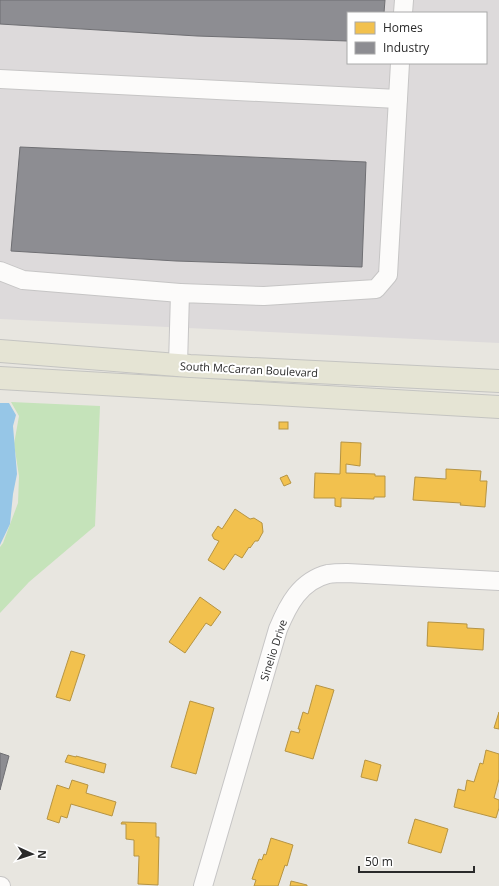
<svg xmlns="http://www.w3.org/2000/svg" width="499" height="886" font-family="'Open Sans',sans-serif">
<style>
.industrial{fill:#dddadb;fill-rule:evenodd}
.green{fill:#c5e3ba}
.water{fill:#96c6e7}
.homes{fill:#f2c14e;stroke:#b69443}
.industry{fill:#8d8d92;stroke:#6f6f73}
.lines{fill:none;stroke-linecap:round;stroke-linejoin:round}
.minor-casing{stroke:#c6c5c5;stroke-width:20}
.major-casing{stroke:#c4c4c1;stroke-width:24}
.minor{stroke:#fcfbfa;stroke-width:18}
.major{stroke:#e5e4d4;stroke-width:22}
.labels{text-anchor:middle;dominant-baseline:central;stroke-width:4;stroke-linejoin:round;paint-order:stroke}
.street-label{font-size:11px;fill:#2a2a2a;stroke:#fff}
</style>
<rect width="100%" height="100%" fill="#e8e6e0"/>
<path class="industrial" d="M 0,0 L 499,0 L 499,343 L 0,319 ZM 348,13 L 486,13 L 486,63 L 348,63 Z"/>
<polygon class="green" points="11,402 100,406 95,526 29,582 0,613 0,547 3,543 18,503 19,476 14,444 19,416"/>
<polygon class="water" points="0,403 9,403 16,415 13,426 17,474 13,494 10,524 0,545"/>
<g class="homes">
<rect x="279" y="422" width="9" height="7"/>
<polygon points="341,442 361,443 360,466 346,464 346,473 375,474 375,476 385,476 385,497 374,497 374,499 341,498 341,507 335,506 335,498 314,498 315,473 340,474"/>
<polygon points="446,469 481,471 480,481 487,481 485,507 460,505 461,503 413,500 415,477 446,479"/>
<polygon points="287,475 291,483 284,486 280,478"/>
<polygon points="235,509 250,519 254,518 262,523 263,532 258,541 255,541 250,548 249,547 242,558 235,554 224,570 208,560 219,541 214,539 212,535 218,526 222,529"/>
<polygon points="200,597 221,612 211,626 206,623 185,653 169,642"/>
<polygon points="428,622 467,624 467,628 484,629 483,650 427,646"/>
<polygon points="71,651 85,655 70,701 56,697"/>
<polygon points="316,685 334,690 313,759 285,751 291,731 299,733 300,729 298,729 303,712 308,714"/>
<polygon points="190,701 214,708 196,774 171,767"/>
<polygon points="499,712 499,729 494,728"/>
<polygon points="486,750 499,754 499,779 494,798 499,800 499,808 496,818 454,807 458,789 465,791 467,780 474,782 480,763 483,764"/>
<polygon points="68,755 76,757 76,756 106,764 104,773 65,762"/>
<polygon points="365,760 381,765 377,781 361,777"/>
<polygon points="72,780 88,785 86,793 116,802 112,816 71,804 67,818 61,816 59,823 47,819 57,785 69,789"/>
<polygon points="415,819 448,829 441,853 408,843"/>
<polygon points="122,822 156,823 156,837 159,837 158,885 138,884 139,856 134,856 134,840 126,839 126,824 121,824"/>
<polygon points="271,838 293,845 287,866 285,865 278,886 254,886 256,880 252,879 259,859 262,860 264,854 266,855"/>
<polygon points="291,881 307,885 307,886 290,886"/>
</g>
<g class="industry">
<polygon points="0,0 385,0 384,13 348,13 348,41 197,36 0,24"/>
<polygon points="20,147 366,162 362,267 176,261 11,251"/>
<polygon points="0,753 9,756 0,790"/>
</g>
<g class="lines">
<defs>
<g id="minor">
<polyline points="403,13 404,0"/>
<polyline points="0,79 398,99"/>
<polyline points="0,271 23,280 180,293"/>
<polyline points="178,365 180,293 264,296 376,289 388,275 400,63"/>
<polyline points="0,886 1,886"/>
<path d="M 203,886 L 278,629 C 288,605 300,581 328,574 C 334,573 341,573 347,573 L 499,581"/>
</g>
<g id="major">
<polyline points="0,351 190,366 499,381"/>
<polyline points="0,378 499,407"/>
</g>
</defs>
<use href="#minor" class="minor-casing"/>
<use href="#major" class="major-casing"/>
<use href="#minor" class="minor"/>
<use href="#major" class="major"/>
</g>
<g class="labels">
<g class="street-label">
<text transform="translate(249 369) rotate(3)">South McCarran Boulevard</text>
<text transform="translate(273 650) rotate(-72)">Sinelio Drive</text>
</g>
</g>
<rect x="347" y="12" width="140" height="52" fill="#ffffff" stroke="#aaaaaa"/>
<rect x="355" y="22" width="20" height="12" fill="#f2c14e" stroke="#aaaaaa"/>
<text x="383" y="32" font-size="12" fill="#2a2a2a">Homes</text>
<rect x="355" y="42" width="20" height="12" fill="#8d8d92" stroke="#aaaaaa"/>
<text x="383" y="52" font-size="12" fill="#2a2a2a">Industry</text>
<g transform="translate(32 854) rotate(93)" stroke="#ffffff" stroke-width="3" paint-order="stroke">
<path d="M0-3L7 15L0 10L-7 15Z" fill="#2a2a2a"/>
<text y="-6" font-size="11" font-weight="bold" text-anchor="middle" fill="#2a2a2a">N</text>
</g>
<path d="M359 866v6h115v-6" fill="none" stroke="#2a2a2a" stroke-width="2"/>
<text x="365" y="866" font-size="12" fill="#2a2a2a" stroke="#ffffff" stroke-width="3" paint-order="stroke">50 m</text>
</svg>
